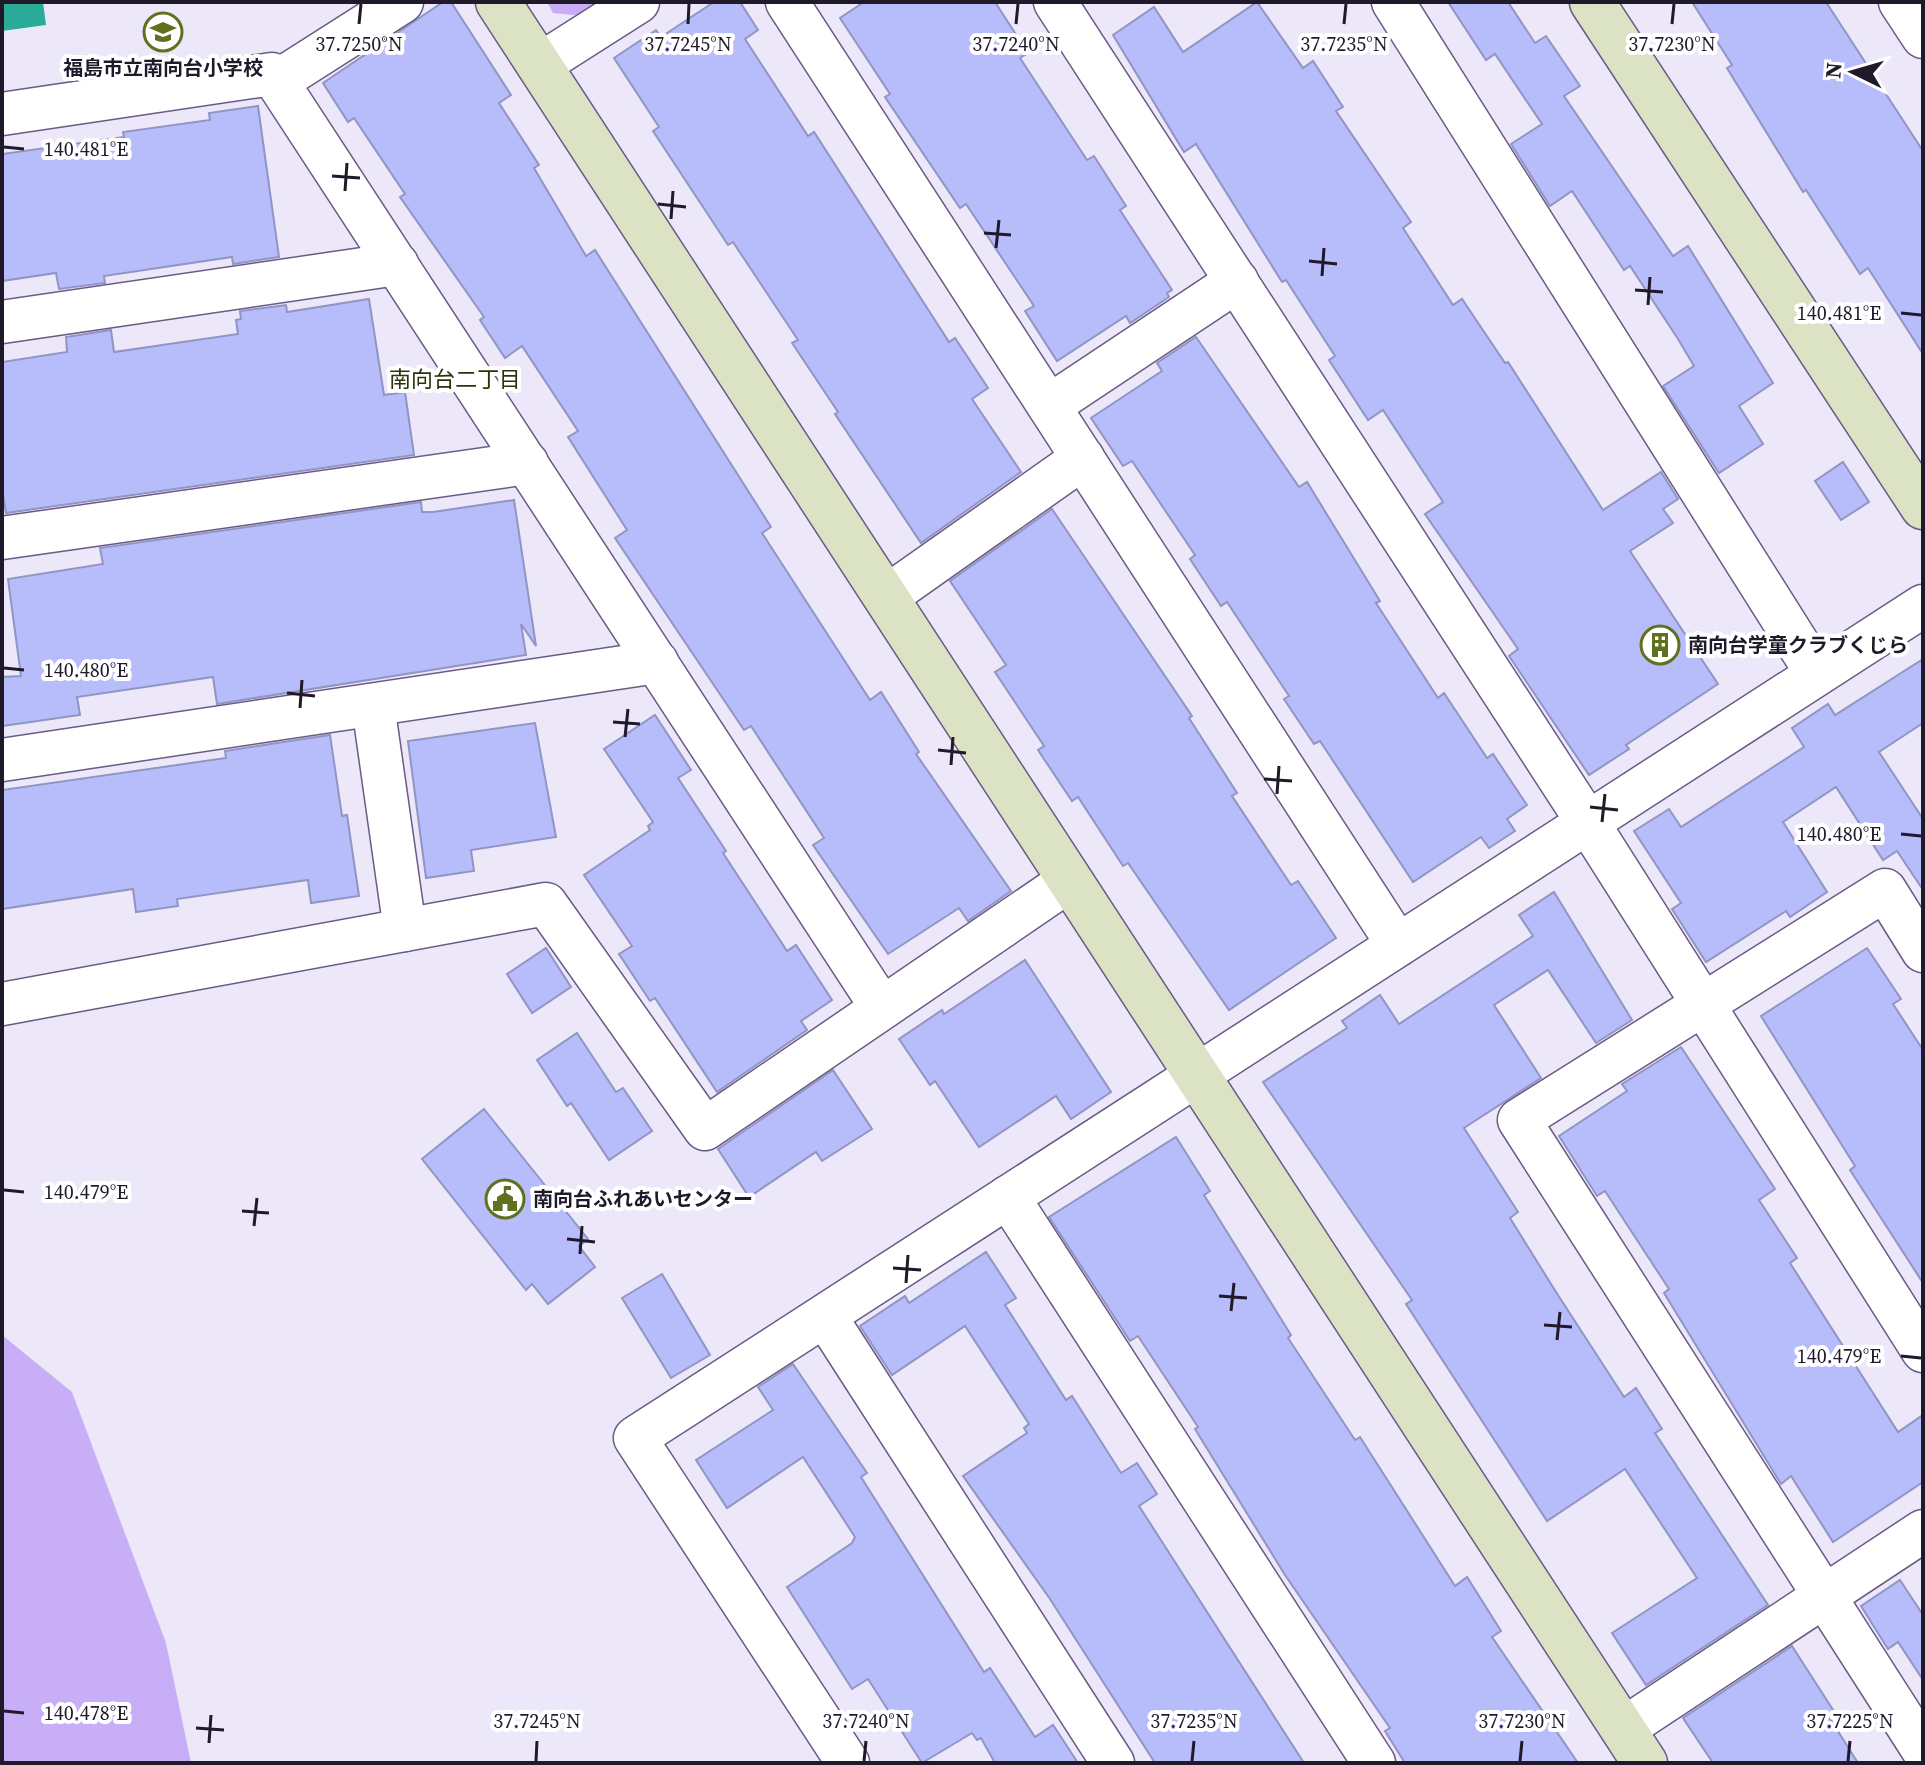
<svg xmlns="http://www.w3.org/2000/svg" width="1925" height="1765" font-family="'Source Serif 4','Noto Sans JP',serif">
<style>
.green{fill:#c8aef7}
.water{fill:#29ab98}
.building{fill:#b7bcfb;stroke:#9195c3;stroke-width:2}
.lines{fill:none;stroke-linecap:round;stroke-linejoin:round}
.street-casing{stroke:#6a5a84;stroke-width:45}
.secondary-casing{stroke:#6a5a84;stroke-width:47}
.street{stroke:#fff;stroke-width:42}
.secondary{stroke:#dce3c5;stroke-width:44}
.ticks{fill:none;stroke:#1f192a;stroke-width:3}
.labels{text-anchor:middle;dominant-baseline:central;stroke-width:8;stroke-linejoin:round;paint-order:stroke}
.poi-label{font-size:20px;font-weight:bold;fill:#1f192a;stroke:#fff;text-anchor:start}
.neighbourhood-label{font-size:22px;fill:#2a330c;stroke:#fff}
.ticks-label{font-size:20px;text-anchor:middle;fill:#1f192a;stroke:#fff;stroke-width:8;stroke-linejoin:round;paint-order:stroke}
</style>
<rect width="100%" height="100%" fill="#ede7fa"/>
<g class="green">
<polygon points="547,2 603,2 582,16 553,13"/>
<polygon points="2,1335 72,1392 166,1643 191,1763 2,1763"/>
</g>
<polygon class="water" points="2,2 43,2 46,25 2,31"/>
<g class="building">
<polygon points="443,2 451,2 511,95 499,103 539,165 534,168 586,256 595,250 771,527 762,533 870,700 881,692 919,752 916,754 1011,891 968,921 959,908 888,954 813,845 824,838 751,726 744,730 615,538 627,530 568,437 578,431 522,346 505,358 480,320 484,317 400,197 405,194 354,118 348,122 323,83"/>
<polygon points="714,2 740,2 758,30 745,39 808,136 814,132 949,342 955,338 988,388 972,399 1021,472 921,543 835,414 838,412 792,343 798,340 733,242 728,245 653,131 659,127 614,58 656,30 661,37"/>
<polygon points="864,2 995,2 1028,53 1020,58 1087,160 1094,156 1126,206 1120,210 1172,290 1167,293 1169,297 1130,323 1126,316 1057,361 1025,311 1034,306 966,204 960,208 885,97 890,94 840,18"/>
<polygon points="1257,2 1303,68 1313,61 1343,107 1336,111 1411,222 1403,228 1453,305 1462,299 1505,363 1508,362 1603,510 1661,472 1678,499 1663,509 1673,523 1630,551 1718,684 1626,745 1629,749 1589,775 1509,656 1518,649 1425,514 1443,502 1383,410 1368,420 1329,360 1335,356 1286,280 1282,282 1196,144 1184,152 1113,35 1154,7 1183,52"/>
<polygon points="1448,2 1508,2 1535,43 1546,36 1580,86 1564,96 1673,256 1688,246 1773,383 1739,406 1763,444 1719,473 1663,386 1694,366 1678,339 1630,266 1624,270 1572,191 1550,206 1511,144 1542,124 1495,54 1486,60"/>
<polygon points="1692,2 1826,2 1923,151 1923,354 1868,268 1860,274 1806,190 1803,192 1727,68 1732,65"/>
<polygon points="258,106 279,257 233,264 232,257 104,276 105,283 59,289 56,273 2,281 2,154 124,137 123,132 210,120 209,113"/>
<polygon points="369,299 384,395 405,392 414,455 6,513 2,489 2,362 67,352 66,337 111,330 114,352 238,334 236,320 241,319 240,311 286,305 287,312"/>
<polygon points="1196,337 1299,487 1307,482 1380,601 1376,603 1438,698 1444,693 1487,758 1493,754 1527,805 1507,819 1515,831 1489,848 1481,837 1413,882 1320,741 1314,744 1284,699 1289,696 1227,602 1221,606 1190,559 1195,555 1132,461 1123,466 1091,418 1162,371 1157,363"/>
<polygon points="1843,462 1869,502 1841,520 1815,481"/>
<polygon points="514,500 536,646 521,624 526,655 217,704 213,677 77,697 80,715 2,726 2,677 21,676 8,579 103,564 100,548 421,502 422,512 433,512"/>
<polygon points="1052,509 1192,716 1189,718 1237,793 1232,796 1291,885 1298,881 1336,938 1229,1010 1128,863 1123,866 1078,797 1072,801 1038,750 1044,746 995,672 1006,665 950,581"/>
<polygon points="1923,659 1923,723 1879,752 1923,819 1923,890 1897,851 1883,860 1836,787 1783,822 1827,892 1790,917 1786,911 1706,962 1672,909 1681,903 1634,831 1669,809 1681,827 1804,747 1792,728 1828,704 1835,715"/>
<polygon points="655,715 691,770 678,778 726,851 723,853 787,951 796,945 832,1000 801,1021 807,1030 717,1092 655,998 650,1001 619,954 632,946 584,875 650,830 648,826 653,822 604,749"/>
<polygon points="535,723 556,837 471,850 474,871 426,878 408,741"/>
<polygon points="330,735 342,816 347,815 359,896 311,903 308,880 177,899 178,906 136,912 133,889 2,909 2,790 226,758 225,751"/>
<polygon points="1554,892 1632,1020 1596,1043 1548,970 1494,1005 1541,1078 1464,1128 1518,1212 1510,1218 1556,1292 1624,1397 1636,1388 1662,1429 1655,1433 1768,1605 1646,1685 1612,1633 1697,1578 1625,1469 1547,1521 1406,1304 1412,1300 1263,1082 1347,1028 1342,1021 1380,995 1399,1024 1533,936 1519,915"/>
<polygon points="546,948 571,987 532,1013 507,974"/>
<polygon points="1867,948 1901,999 1893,1004 1923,1050 1923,1283 1850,1170 1855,1166 1761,1016"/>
<polygon points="1025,960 1111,1092 1071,1119 1056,1096 979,1147 935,1081 930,1085 899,1039 942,1010 944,1014"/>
<polygon points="577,1033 616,1092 623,1088 652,1131 609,1160 571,1103 567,1106 537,1060"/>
<polygon points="1681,1047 1775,1189 1759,1200 1797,1258 1790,1263 1898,1432 1923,1415 1923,1482 1833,1542 1791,1476 1781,1484 1664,1293 1669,1289 1605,1191 1597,1196 1559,1136 1627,1091 1622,1084"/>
<polygon points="833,1070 872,1129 822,1161 816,1152 749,1197 718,1149"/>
<polygon points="484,1109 588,1239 579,1246 595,1267 548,1304 532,1284 526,1290 422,1159"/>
<polygon points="1176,1137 1210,1191 1204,1195 1291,1335 1288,1338 1355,1440 1360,1437 1455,1586 1467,1577 1501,1631 1492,1637 1578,1763 1405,1763 1385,1731 1390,1728 1285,1575 1195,1429 1198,1427 1138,1336 1130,1341 1049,1217"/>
<polygon points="986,1252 1016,1298 1005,1305 1066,1400 1072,1396 1121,1473 1137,1463 1157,1494 1139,1506 1304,1763 1155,1763 1050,1599 963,1476 1027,1433 1024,1428 1029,1424 965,1326 892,1375 860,1326 905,1296 909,1303"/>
<polygon points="662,1274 710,1355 671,1378 622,1298"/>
<polygon points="793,1364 867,1473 861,1477 984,1672 990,1668 1035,1737 1053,1725 1078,1763 995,1763 981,1738 977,1740 972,1733 922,1763 868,1679 852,1689 787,1587 852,1543 855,1537 803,1457 727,1508 696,1460 773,1410 758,1387"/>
<polygon points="1900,1580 1923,1615 1923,1680 1898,1642 1888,1649 1861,1606"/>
<polygon points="1792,1646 1835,1713 1829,1717 1858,1763 1713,1763 1683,1718"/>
</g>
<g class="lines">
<defs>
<g id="street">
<polyline points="787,2 1398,945"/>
<polyline points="1055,2 1588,823 1923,1351"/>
<polyline points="1393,2 1817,674"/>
<polyline points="1900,2 1923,37"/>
<polyline points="539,65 638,2"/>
<polyline points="278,81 402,2"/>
<polyline points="2,114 272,74 882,1008"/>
<polyline points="2,322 397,264"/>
<polyline points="1049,406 1237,281"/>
<polyline points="2,538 527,463"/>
<polyline points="886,597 1083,458"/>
<polyline points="373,705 405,930"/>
<polyline points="2,760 657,662"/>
<polyline points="1923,951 1885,890 1519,1120 1923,1750"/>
<polyline points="2,1004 546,904 705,1129 1070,880"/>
<polyline points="1008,1197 1374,1763"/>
<polyline points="825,1316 1113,1763"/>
<polyline points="1623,1729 1923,1531"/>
<polyline points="848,1763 635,1438 1923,606"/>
</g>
<g id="secondary">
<polyline points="498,2 1645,1763"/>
<polyline points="1592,2 1923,507"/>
</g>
</defs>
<use href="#street" class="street-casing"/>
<use href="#secondary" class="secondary-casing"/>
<use href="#street" class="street"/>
<use href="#secondary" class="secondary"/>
</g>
<path class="ticks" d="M 359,24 L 361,4M 688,24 L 689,4M 1016,24 L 1018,4M 1344,24 L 1346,4M 1672,24 L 1674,4M 4,147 L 24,149M 332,176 L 360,178M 345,191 L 347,163M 658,204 L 686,207M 671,219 L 673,191M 984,233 L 1011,235M 996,248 L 999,220M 1309,261 L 1337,264M 1322,276 L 1324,248M 1635,290 L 1663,292M 1648,305 L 1650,277M 1901,313 L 1921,315M 4,668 L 24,670M 287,693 L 315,696M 300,708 L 302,680M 613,722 L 640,724M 625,737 L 628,709M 938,750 L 966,753M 951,765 L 953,737M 1264,779 L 1292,781M 1277,794 L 1279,766M 1590,807 L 1618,810M 1602,822 L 1605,794M 1901,834 L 1921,836M 4,1190 L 24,1192M 242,1211 L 269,1213M 254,1226 L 257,1198M 567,1239 L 595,1242M 580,1254 L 582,1226M 893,1268 L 921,1270M 906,1283 L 908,1255M 1219,1296 L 1247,1298M 1231,1311 L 1234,1283M 1544,1325 L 1572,1327M 1557,1340 L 1560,1312M 1901,1356 L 1921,1358M 4,1711 L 24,1713M 196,1728 L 224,1730M 209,1743 L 211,1715M 536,1761 L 537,1741M 864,1761 L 866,1741M 1192,1761 L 1194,1741M 1520,1761 L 1522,1741M 1848,1761 L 1850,1741"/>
<defs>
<symbol id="school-ring" viewBox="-11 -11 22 22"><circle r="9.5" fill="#fff" stroke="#5f711e" stroke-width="1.5"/><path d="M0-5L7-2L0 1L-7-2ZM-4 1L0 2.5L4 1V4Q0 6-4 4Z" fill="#5f711e"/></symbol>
<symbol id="building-ring" viewBox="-11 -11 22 22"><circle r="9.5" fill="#fff" stroke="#5f711e" stroke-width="1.5"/><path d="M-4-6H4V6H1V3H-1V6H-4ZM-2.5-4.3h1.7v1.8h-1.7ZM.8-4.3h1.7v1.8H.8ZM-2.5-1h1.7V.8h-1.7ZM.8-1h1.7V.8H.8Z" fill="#5f711e"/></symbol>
<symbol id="civic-ring" viewBox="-11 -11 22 22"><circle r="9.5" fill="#fff" stroke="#5f711e" stroke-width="1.5"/><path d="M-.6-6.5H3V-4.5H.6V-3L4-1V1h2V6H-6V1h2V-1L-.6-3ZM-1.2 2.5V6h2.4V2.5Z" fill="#5f711e"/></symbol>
</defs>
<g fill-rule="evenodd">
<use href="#school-ring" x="141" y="10" width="44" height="44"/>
<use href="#building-ring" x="1638" y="623" width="44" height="44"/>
<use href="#civic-ring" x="483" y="1177" width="44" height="44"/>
</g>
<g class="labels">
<g class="poi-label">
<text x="163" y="68" text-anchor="middle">福島市立南向台小学校</text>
<text x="1688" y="645">南向台学童クラブくじら</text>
<text x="533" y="1199">南向台ふれあいセンター</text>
</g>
<g class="neighbourhood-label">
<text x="455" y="379">南向台二丁目</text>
</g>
</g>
<g class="ticks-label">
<text x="359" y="51">37.7250°N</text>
<text x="688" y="51">37.7245°N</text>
<text x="1016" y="51">37.7240°N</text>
<text x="1344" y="51">37.7235°N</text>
<text x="1672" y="51">37.7230°N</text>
<text x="86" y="156">140.481°E</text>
<text x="1839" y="320">140.481°E</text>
<text x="86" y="677">140.480°E</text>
<text x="1839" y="841">140.480°E</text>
<text x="86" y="1199">140.479°E</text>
<text x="1839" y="1363">140.479°E</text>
<text x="86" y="1720">140.478°E</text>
<text x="537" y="1728">37.7245°N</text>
<text x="866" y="1728">37.7240°N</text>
<text x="1194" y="1728">37.7235°N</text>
<text x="1522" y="1728">37.7230°N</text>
<text x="1850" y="1728">37.7225°N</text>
</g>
<rect width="1925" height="1765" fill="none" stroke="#1f192a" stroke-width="8"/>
<g transform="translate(1853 72) rotate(275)" stroke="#ffffff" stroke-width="6" paint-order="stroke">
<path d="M0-6L14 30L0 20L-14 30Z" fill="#1f192a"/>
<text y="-12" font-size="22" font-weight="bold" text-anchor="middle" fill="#1f192a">N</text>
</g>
</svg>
